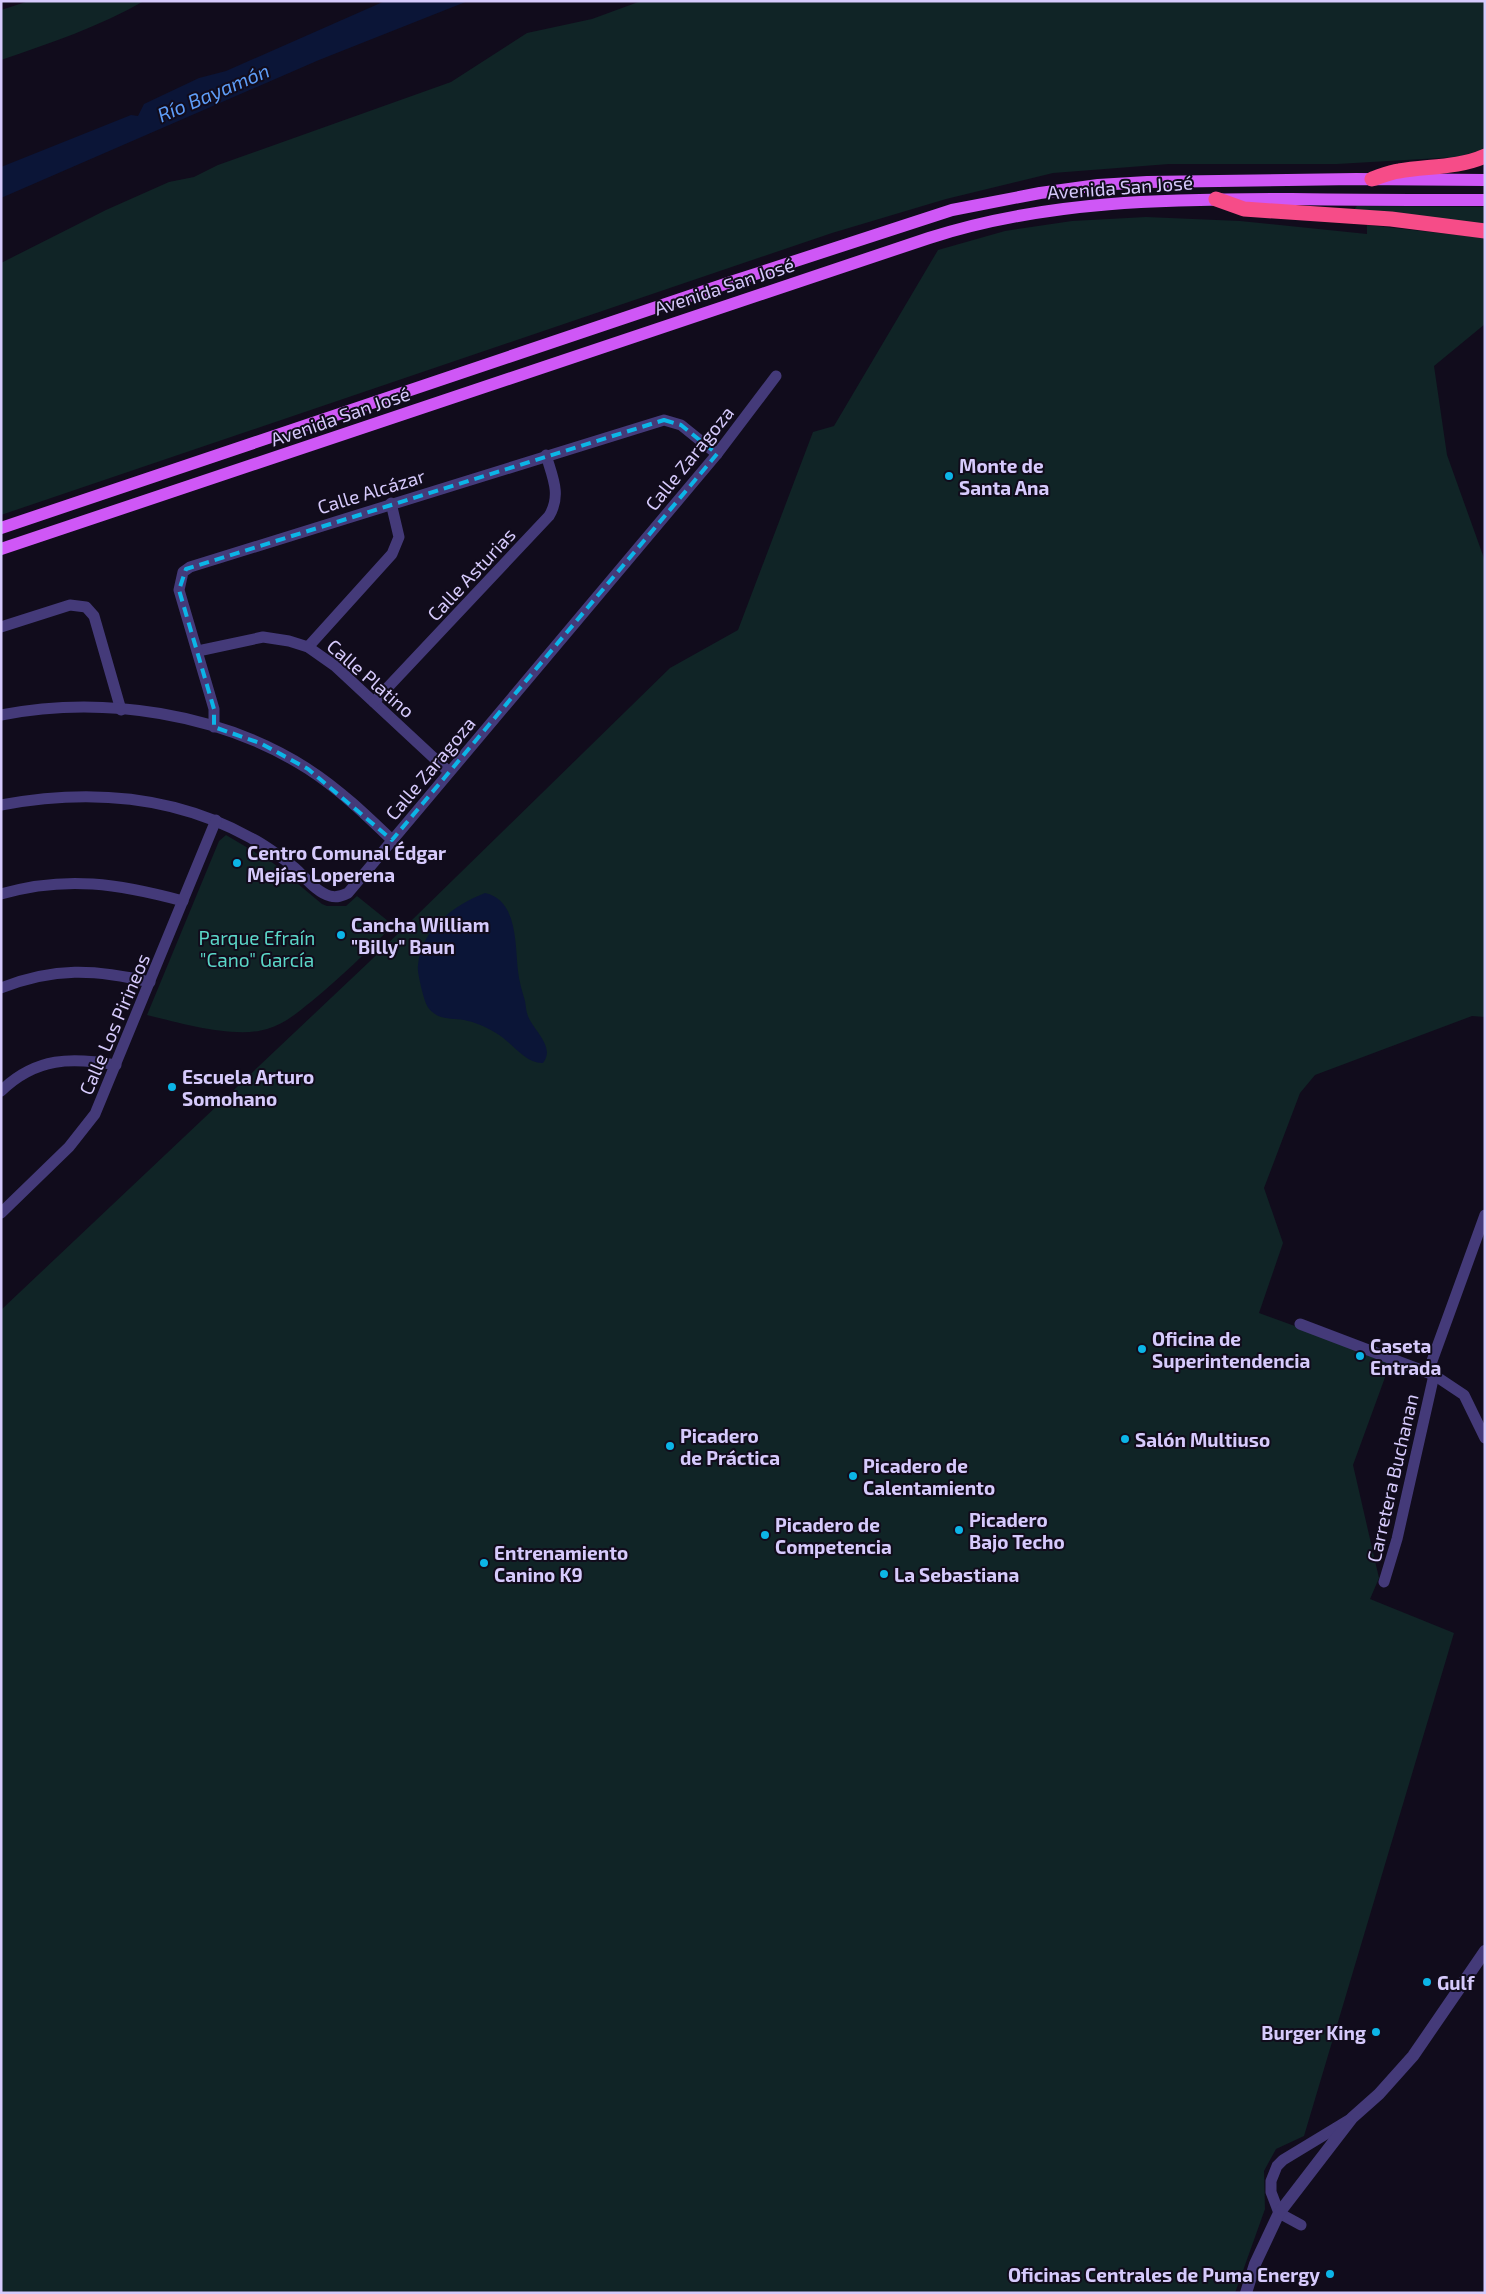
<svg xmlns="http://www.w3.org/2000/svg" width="1486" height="2294" font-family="'Exo 2',sans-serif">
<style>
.green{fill:#102426}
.water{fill:#0b1537}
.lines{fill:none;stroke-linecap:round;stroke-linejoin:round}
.minor{stroke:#443a79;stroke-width:11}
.tertiary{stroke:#443a79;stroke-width:12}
.primary{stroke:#cf57f6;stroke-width:12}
.motorway{stroke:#f64c88;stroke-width:15}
.marked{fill:none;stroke:#0cb5e7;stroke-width:4;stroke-dasharray:10 6;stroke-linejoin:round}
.poi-dot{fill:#0cb5e7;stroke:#110c1c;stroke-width:2}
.labels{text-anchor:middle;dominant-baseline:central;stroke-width:4;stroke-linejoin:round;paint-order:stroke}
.street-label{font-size:19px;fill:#d6cafc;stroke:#110c1c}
.poi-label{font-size:19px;font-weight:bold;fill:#d6cafc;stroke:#110c1c;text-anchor:start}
.park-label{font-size:19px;fill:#5bd7c8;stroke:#110c1c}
.water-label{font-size:20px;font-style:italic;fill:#5e9df7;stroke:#110c1c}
</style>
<rect width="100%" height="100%" fill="#110c1c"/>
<g class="green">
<path d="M 29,1 L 144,1 C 99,27 50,43 1,60 L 1,10 Z"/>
<polygon points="641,1 1485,1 1485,149 1457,157 1337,164 1169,164 1053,173 946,199 832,233 1,515 1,263 106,210 169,182 194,177 218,165 451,82 527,33 592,19"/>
<polygon points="1357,206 1485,207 1485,225 1353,211"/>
<polygon points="1146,217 1240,221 1367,234 1367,225 1485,238 1485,324 1434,366 1447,455 1485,561 1485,1017 1472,1016 1315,1075 1300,1093 1264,1188 1283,1243 1259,1313 1391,1361 1353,1465 1379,1578 1370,1599 1454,1633 1304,2136 1276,2149 1264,2171 1265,2209 1235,2293 3,2292 1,2290 1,1310 368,963 670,668 738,630 813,432 834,426 938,250 1005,231 1072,221"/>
<path d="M 226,835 L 273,863 L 322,904 L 327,906 L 346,906 L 357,896 L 393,925 C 367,952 341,977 312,1001 C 298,1012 285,1024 267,1029 C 235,1039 180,1023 147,1015 L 219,841 Z"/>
</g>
<g class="water">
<polygon points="385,1 468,1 319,60 1,198 1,167 131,115 138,116 144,104 199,78 226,71"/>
<path d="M 485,893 C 518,900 515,945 518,971 C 519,981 522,991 525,1001 C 526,1006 526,1012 528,1016 C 533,1030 556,1047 543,1063 C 525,1064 511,1041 496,1033 C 486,1027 475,1022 464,1020 C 454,1018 443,1020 435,1014 C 425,1008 424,997 421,987 C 420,980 417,972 418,965 C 421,929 454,905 485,893 Z"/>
</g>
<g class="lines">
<g class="minor">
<polyline points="1,627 70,605 86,607 94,616 121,710"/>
<polyline points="308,647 392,554 399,537 391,503"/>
<polyline points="198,651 263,637 289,641 308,647 335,666 449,772"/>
<path d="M 374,702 L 549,516 C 562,495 552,476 546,455"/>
<path d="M 1,715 C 103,695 221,713 308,769 C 339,789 366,815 392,840"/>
<polyline points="214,727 214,709 179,590 183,572 190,567 664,420 681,425 717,454"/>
<path d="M 1,805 C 87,789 174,795 251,838 C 267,846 281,857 295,868 C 305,877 317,893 330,896 C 337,898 342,896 348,893 L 717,454 L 776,376"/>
<path d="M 1,894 C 66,875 120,884 183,901"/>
<path d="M 1,988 C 54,967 95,969 150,982"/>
<path d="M 1,1091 C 36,1057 72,1057 116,1065"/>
<polyline points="1,1213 69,1147 95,1114 216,820"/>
<polyline points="1300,1324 1434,1375 1464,1395 1485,1438"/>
<polyline points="1428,1372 1485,1215"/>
<polyline points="1384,1582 1397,1539 1434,1375"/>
<polyline points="1301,2225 1279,2213 1271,2192 1271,2181 1277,2166 1283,2160 1349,2120"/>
</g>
<polyline class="tertiary" points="1246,2293 1255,2264 1279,2213 1352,2118 1379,2094 1413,2056 1485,1951"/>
<g class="primary">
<polyline points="1,528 737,280 952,210 1040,193 1098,185 1147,182 1356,179 1485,180"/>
<path d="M 1,549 L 929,238 C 1047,200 1169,199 1292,199 C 1356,200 1420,200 1485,200"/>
</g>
<g class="motorway">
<path d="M 1372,179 C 1381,176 1390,172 1399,171 C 1427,166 1458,168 1485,156"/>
<polyline points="1216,199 1244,209 1391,219 1485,231"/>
</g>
</g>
<path class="marked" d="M 664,420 L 681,425 L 717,454 L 392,840 L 308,769 L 260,743 L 214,727 L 214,709 L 179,590 L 186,569 Z"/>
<g class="poi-dot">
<circle cx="949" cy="476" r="5"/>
<circle cx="237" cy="863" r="5"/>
<circle cx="341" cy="935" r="5"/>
<circle cx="172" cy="1087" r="5"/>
<circle cx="1142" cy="1349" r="5"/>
<circle cx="1360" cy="1356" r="5"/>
<circle cx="1125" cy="1439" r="5"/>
<circle cx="670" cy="1446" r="5"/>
<circle cx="853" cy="1476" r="5"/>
<circle cx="959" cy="1530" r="5"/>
<circle cx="765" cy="1535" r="5"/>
<circle cx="484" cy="1563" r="5"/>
<circle cx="884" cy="1574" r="5"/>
<circle cx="1427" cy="1982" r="5"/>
<circle cx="1376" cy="2032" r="5"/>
<circle cx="1330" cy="2274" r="5"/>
</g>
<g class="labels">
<g class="street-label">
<text transform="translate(1120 187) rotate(-4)">Avenida San José</text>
<text transform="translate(724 286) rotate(-18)">Avenida San José</text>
<text transform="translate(340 416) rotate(-19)">Avenida San José</text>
<text transform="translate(689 458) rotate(-51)">Calle Zaragoza</text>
<text transform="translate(371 491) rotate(-17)">Calle Alcázar</text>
<text transform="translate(471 574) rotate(-47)">Calle Asturias</text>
<text transform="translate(371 678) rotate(41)">Calle Platino</text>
<text transform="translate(430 768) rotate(-50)">Calle Zaragoza</text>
<text transform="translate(114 1024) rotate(-67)">Calle Los Pirineos</text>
<text transform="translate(1392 1478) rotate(-77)">Carretera Buchanan</text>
</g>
<g class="poi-label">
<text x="959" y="465">Monte de<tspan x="959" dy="22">Santa Ana</tspan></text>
<text x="247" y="852">Centro Comunal Édgar<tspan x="247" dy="22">Mejías Loperena</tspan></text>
<text x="351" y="924">Cancha William<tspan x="351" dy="22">"Billy" Baun</tspan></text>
<text x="182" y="1076">Escuela Arturo<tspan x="182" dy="22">Somohano</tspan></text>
<text x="1152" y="1338">Oficina de<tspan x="1152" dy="22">Superintendencia</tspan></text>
<text x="1370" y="1345">Caseta<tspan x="1370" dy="22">Entrada</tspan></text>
<text x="680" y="1435">Picadero<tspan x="680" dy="22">de Práctica</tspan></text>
<text x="1135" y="1439">Salón Multiuso</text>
<text x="863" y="1465">Picadero de<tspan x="863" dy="22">Calentamiento</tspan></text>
<text x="969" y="1519">Picadero<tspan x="969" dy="22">Bajo Techo</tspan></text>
<text x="775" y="1524">Picadero de<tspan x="775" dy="22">Competencia</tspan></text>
<text x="494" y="1552">Entrenamiento<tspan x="494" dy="22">Canino K9</tspan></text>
<text x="894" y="1574">La Sebastiana</text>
<text x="1437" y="1982">Gulf</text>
<text x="1366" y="2032" text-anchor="end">Burger King</text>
<text x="1320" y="2274" text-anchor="end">Oficinas Centrales de Puma Energy</text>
</g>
<g class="park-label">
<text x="257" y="937">Parque Efraín<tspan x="257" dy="22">"Cano" García</tspan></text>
</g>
<g class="water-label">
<text transform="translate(213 92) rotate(-23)">Río Bayamón</text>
</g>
</g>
<rect width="1486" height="2294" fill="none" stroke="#d6cafc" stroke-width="5"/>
</svg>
